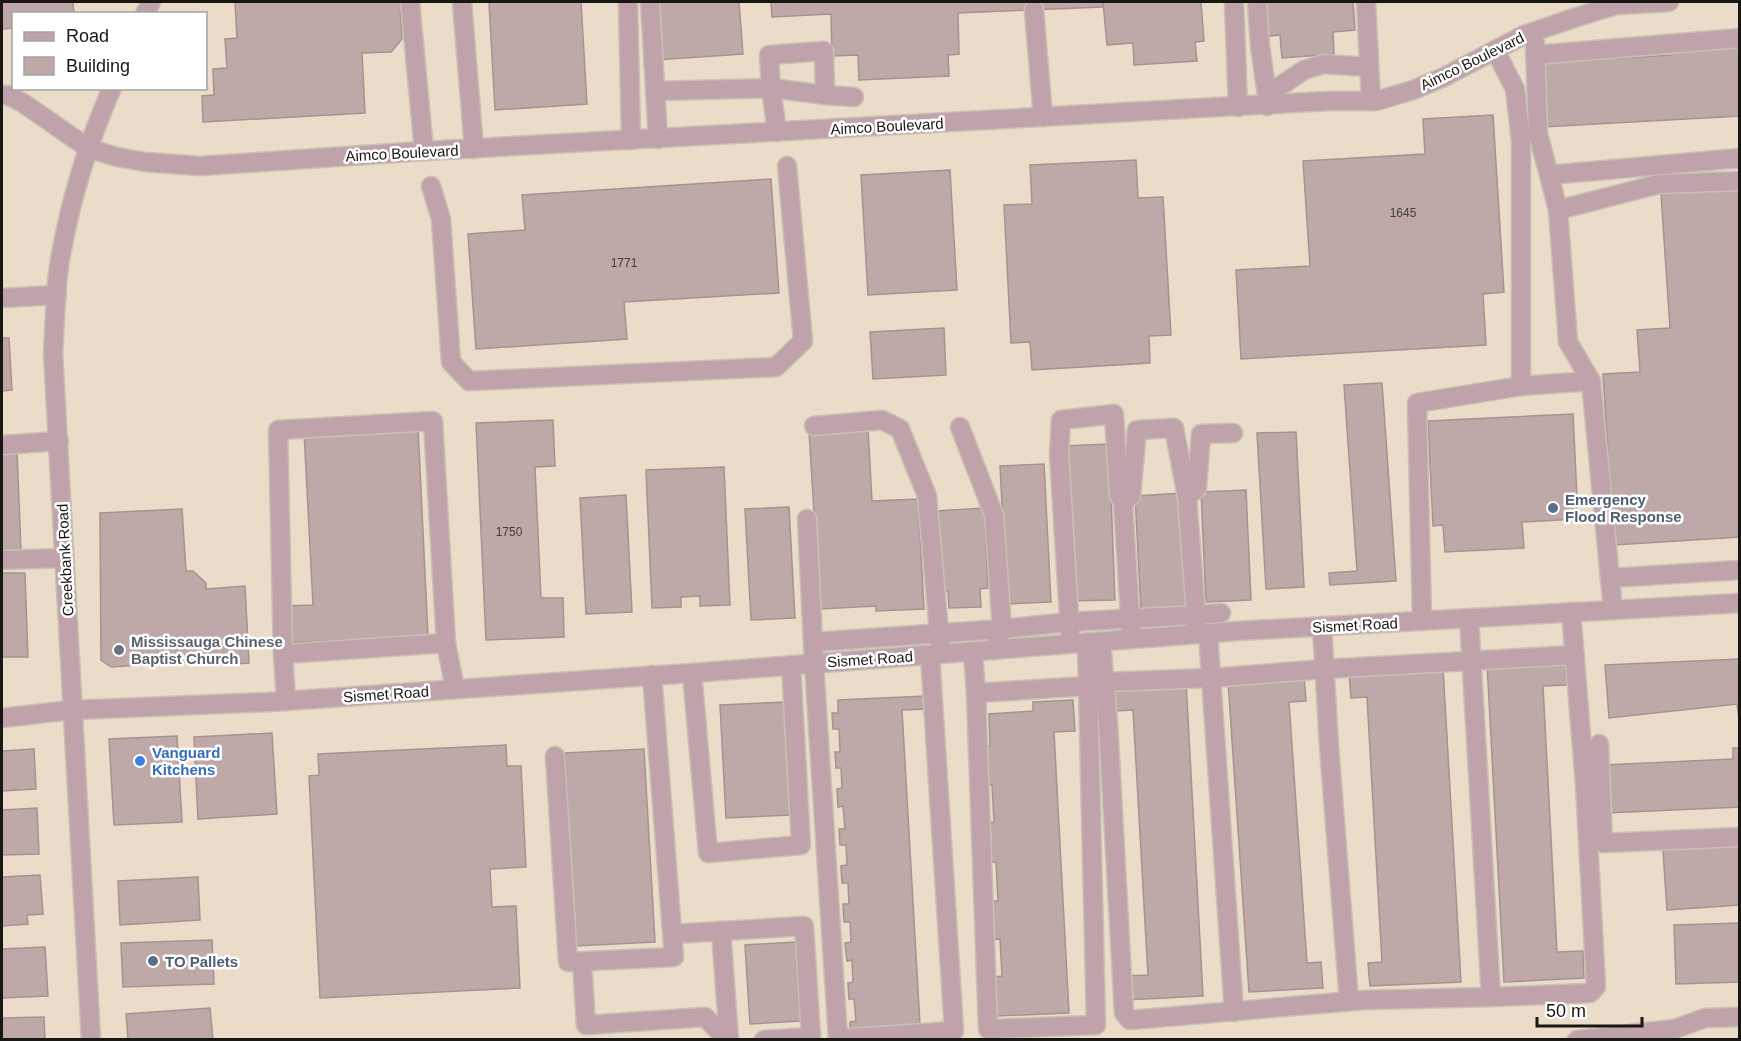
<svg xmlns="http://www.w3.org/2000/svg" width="1741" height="1041" font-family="Helvetica,sans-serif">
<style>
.industrial{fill:#ebdbc9;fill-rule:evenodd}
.building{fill:#bfa9a8;stroke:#a69290;stroke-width:1.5}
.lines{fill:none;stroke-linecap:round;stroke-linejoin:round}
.minor-casing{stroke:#c7c2b2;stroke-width:21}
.minor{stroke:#c0a2aa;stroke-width:18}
.service-dot{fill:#5c6f8a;stroke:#fff;stroke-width:2}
.worship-dot{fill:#6b7280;stroke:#fff;stroke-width:2}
.shop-dot{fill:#3f7fe0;stroke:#fff;stroke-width:2}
.labels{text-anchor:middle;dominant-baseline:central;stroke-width:5;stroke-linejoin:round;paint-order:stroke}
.number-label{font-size:12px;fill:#423c37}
.street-label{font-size:15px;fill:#191711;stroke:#fff}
.service-label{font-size:15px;font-weight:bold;fill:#4e5e75;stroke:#fff;text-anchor:start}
.worship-label{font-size:15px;font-weight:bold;fill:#5b616d;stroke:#fff;text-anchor:start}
.shop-label{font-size:15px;font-weight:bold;fill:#366cbe;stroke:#fff;text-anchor:start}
</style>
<rect width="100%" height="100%" fill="#ede7d5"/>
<path class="industrial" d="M 2,2 L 1739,2 L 1739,1039 L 2,1040 ZM 14,14 L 206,14 L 206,88 L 14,88 Z"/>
<g class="building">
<polygon points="2,2 76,2 73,2 74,14 14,14 14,28 2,29"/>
<polygon points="235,2 400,2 402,39 391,52 362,53 365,113 203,122 202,96 214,95 213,69 227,68 225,39 237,38"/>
<polygon points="489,2 581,2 587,104 495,110"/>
<polygon points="654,2 739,2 743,54 655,60"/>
<polygon points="771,2 1103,2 1103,7 958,13 959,54 948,55 949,76 859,80 858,55 832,56 831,14 772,17"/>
<polygon points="1103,2 1201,2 1204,41 1195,42 1197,61 1134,65 1133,43 1107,45"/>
<polygon points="1260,2 1353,2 1355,30 1333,32 1334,54 1282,58 1280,35 1262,37"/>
<polygon points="1740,46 1740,116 1542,127 1538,63 1672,55 1672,50"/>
<polygon points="1493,115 1504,292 1483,294 1486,345 1241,359 1236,270 1310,266 1303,161 1425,154 1423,119"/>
<polygon points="1136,160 1138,198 1163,197 1171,335 1149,336 1150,363 1032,370 1030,342 1011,343 1004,205 1032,204 1030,165"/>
<polygon points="950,170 957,290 868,295 861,175"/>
<polygon points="771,179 779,293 624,302 627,339 476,349 468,234 525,230 522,195"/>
<polygon points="1740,189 1740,537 1614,545 1603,374 1640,372 1637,330 1670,328 1661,194"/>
<polygon points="944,328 946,375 873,379 870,332"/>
<polygon points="2,338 9,338 12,390 2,391"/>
<polygon points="1382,383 1396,581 1330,585 1329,573 1357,571 1344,385"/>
<polygon points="1573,414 1578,519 1522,522 1524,548 1445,552 1443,525 1433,526 1428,421"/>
<polygon points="553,420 555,466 535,467 541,598 563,598 564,637 486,640 476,423"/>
<polygon points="418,427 428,636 285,643 284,606 313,605 304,432"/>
<polygon points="868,428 872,501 918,499 924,609 876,611 876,606 820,609 809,431"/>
<polygon points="1296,432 1304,587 1266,589 1257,433"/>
<polygon points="1109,444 1115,600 1069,601 1063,446"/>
<polygon points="17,450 21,552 2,553 2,451"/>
<polygon points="1044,464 1051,602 1007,604 1000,466"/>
<polygon points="724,467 730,605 700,606 700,596 681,597 681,607 652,608 646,470"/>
<polygon points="1246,490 1251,600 1206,602 1201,492"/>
<polygon points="1183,493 1189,606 1141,609 1135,496"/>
<polygon points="626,495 632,612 586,614 580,498"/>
<polygon points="789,507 795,618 751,620 745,509"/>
<polygon points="984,508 988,588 980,589 981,607 949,608 948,591 941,591 936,511"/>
<polygon points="182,509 186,571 193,571 206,583 206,589 245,586 249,663 219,665 218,660 111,667 101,660 100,513"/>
<polygon points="2,573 25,573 28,657 2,657"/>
<polygon points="1565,659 1567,685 1543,686 1557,952 1583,951 1584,978 1504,982 1487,663"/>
<polygon points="1740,659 1740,727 1737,704 1609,718 1605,665"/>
<polygon points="1443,667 1461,982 1370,986 1368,963 1382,962 1367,697 1351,698 1349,672"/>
<polygon points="1304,676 1306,701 1289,702 1307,963 1321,962 1323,988 1249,992 1228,681"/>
<polygon points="1186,681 1203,996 1126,1000 1125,976 1148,975 1133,710 1115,711 1113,684"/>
<polygon points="926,696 927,709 902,710 920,1025 850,1029 850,1022 856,1021 854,999 849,999 848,983 853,982 852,960 847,961 845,943 851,942 850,922 844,922 843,904 849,904 848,883 842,883 841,866 847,865 846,845 840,845 839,829 845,829 843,806 838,807 837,789 842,788 841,768 836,768 835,752 840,752 839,729 833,729 832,713 838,713 838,700"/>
<polygon points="1073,700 1075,731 1054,732 1069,1013 996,1016 994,977 1002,976 1000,939 993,940 991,901 998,901 996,862 989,862 987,823 994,822 992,785 985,785 983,747 990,746 989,714 1033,711 1033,702"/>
<polygon points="785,702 791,815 726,818 720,705"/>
<polygon points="272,733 277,814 198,819 194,737"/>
<polygon points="177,736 182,822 114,825 109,739"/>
<polygon points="506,745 507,766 521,766 526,867 490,869 492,907 516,906 520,988 320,998 309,776 319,775 318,754"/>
<polygon points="1733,748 1740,748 1740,807 1607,813 1604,765 1733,759"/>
<polygon points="34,749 36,789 2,791 2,751"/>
<polygon points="644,749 655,942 575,946 565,753"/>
<polygon points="37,808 39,854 2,855 2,810"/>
<polygon points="1740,845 1740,905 1667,910 1663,850"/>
<polygon points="40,875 43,914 27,915 28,924 2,926 2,877"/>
<polygon points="198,877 200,920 120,925 118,881"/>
<polygon points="1740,923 1740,982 1676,984 1674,925"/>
<polygon points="212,940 214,984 123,987 121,943"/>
<polygon points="795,942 800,1021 750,1024 745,945"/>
<polygon points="45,947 48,996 2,998 2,949"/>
<polygon points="210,1008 213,1040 128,1040 126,1014"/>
<polygon points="44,1017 45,1040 2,1040 2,1018"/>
</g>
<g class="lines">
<defs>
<g id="minor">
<polyline points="410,2 424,151"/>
<polyline points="462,2 474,149"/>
<polyline points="628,2 631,140"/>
<polyline points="650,2 658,139"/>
<polyline points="1234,2 1238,107"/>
<polyline points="1257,2 1260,46 1267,95"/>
<polyline points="1366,2 1371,101"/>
<polyline points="1034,10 1043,117"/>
<polyline points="145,14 151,2"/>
<polyline points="1535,43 1538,134 1549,175"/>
<polygon points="824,51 825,95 771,88 769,55"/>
<polyline points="1535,55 1740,38"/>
<polyline points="655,91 771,88 777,132"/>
<polyline points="2,95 7,95 23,103 88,148 117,157 145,162 200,166 424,151 1328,101 1376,101 1413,90 1444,77 1524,35 1574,18 1616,5 1669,2"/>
<polyline points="825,95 854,97"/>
<polyline points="1267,106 1267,95 1304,70 1323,64 1369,67"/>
<polyline points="431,186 441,219 451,362 469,381 776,367 803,341 787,166"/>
<polyline points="1558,210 1549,175 1740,158"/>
<polyline points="2,298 57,295"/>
<polyline points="1591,381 1568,342 1558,210 1659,184 1740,181"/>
<polyline points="1521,386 1591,381 1613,610"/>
<polyline points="814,426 882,420 900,429 927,496 940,643"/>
<polyline points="2,445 59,441"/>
<polyline points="1187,497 1197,488 1201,434 1233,433"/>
<polyline points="807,519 814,664 838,1039 954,1031 930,655"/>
<polyline points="2,560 64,558"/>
<polyline points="1610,578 1740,570"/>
<polyline points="1422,621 1417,403 1521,386 1521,142 1515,89 1495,50"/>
<polyline points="1322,626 1329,746 1349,1001"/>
<polyline points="1196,627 1196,615 1221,613"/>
<polyline points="1070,632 1059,453 1061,420 1114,414 1119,495 1123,503 1131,632"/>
<polyline points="1208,633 1234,1012"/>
<polyline points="814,642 1002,629 994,515 960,427"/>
<polyline points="1101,642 1108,723 1124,1013 1130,1020 1365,1000 1491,997 1469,618"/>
<polyline points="995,650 1002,629 1069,622 1196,615 1187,497 1174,428 1137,430 1131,496 1123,503"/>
<polyline points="973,652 976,693 988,1029 1096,1025 1087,643"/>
<polyline points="283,654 446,643"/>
<polyline points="692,673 708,853 801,845 791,665"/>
<polyline points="976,693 1088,686 1105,682 1211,678 1325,669 1575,655"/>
<polyline points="286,701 283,654 278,430 433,421 446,643 455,689"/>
<polyline points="2,718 72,710 270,702 692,673 1237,631 1740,603"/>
<polyline points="1599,744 1603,843 1740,837"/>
<polyline points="555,756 568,962 674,957 652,675"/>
<polyline points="721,931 729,1040"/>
<polyline points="673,934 804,926 811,1037 764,1040"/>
<polyline points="582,962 586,1025 705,1017 727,1040"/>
<polyline points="1491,997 1590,993 1596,987 1585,784 1571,612"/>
<path d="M 91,1040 L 53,353 C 55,324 55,294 59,266 C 69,204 87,145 112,88"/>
<polyline points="1577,1040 1675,1029 1705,1018 1740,1017"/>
</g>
</defs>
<use href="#minor" class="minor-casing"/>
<use href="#minor" class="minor"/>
</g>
<g class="service-dot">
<circle cx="1553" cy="508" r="6"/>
<circle cx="153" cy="961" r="6"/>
</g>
<circle class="worship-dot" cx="119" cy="650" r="6"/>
<circle class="shop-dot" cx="140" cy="761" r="6"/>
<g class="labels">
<g class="number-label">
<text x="1403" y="213">1645</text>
<text x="624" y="263">1771</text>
<text x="509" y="532">1750</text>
</g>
<g class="street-label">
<text transform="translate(1472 61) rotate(-26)">Aimco Boulevard</text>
<text transform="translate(887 126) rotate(-3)">Aimco Boulevard</text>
<text transform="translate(402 153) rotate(-3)">Aimco Boulevard</text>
<text transform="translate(65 560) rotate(-93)">Creekbank Road</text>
<text transform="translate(1355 625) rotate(-3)">Sismet Road</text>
<text transform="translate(870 659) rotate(-4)">Sismet Road</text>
<text transform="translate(386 694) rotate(-4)">Sismet Road</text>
</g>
<g class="service-label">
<text x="1565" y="499">Emergency<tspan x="1565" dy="17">Flood Response</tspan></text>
<text x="165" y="961">TO Pallets</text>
</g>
<g class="worship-label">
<text x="131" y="641">Mississauga Chinese<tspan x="131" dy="17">Baptist Church</tspan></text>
</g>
<g class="shop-label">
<text x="152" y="752">Vanguard<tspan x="152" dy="17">Kitchens</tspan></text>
</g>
</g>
<rect width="1741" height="1041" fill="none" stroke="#191711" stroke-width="6"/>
<rect x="12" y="12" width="195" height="78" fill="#ffffff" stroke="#a3a2a0" stroke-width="1.5"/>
<rect x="24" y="32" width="30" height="9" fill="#c0a2aa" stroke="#a3a2a0" stroke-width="1.5"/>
<text x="66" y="42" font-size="18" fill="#191711">Road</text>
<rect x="24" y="57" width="30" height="18" fill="#bfa9a8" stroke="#a3a2a0" stroke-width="1.5"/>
<text x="66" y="72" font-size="18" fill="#191711">Building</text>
<path d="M1537 1017v9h105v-9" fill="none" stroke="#191711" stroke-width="3"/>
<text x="1546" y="1017" font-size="18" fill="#191711" stroke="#ffffff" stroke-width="4.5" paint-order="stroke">50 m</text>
</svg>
